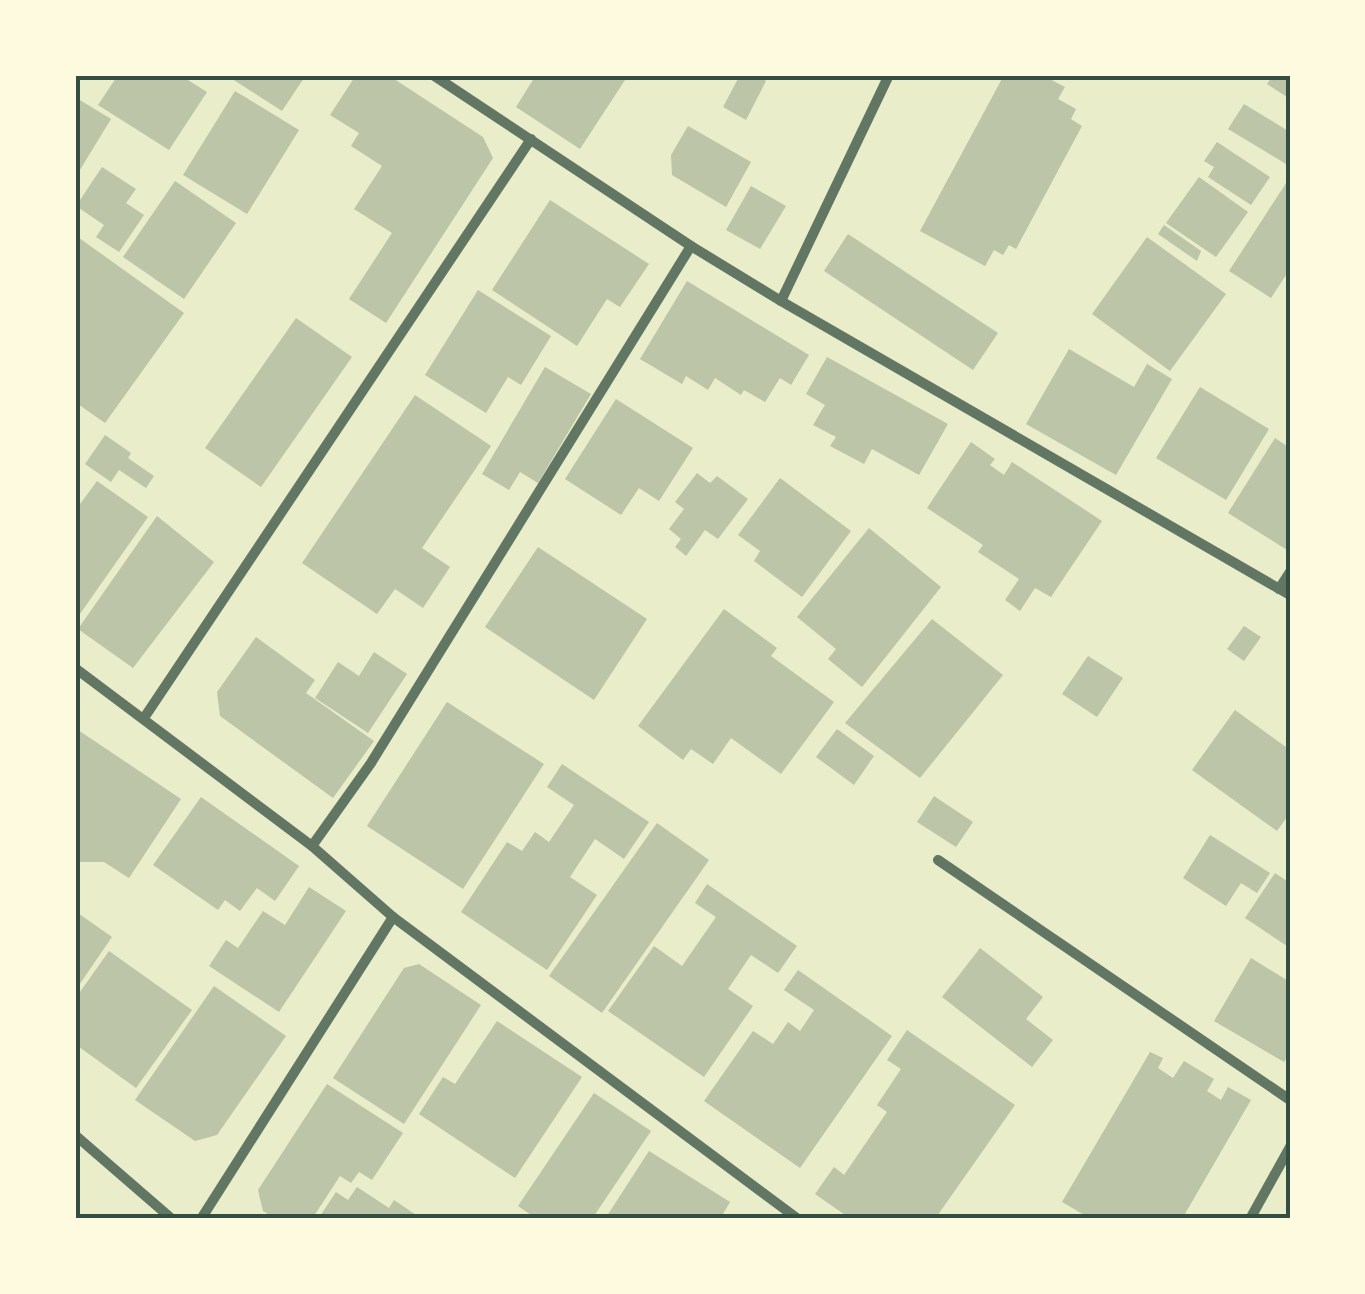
<svg xmlns="http://www.w3.org/2000/svg" width="1365" height="1294" font-family="Cabin,sans-serif">
<style>
.building{fill:#bcc5a7}
.lines{fill:none;stroke-linecap:round;stroke-linejoin:round}
.minor{stroke:#617663;stroke-width:10}
.neatline{fill:none;stroke:#344e41;stroke-width:4}
</style>
<rect width="100%" height="100%" fill="#e9edc9"/>
<g class="building">
<polygon points="118,75 180,75 207,92 169,150 98,105"/>
<polygon points="226,75 306,75 282,111"/>
<polygon points="356,75 388,75 483,137 493,158 386,323 349,299 392,233 354,209 382,166 351,146 359,133 330,115"/>
<polygon points="536,75 618,75 625,80 580,149 516,107"/>
<polygon points="740,75 756,75 766,81 746,120 723,107"/>
<polygon points="1004,75 1042,75 1065,87 1058,99 1076,109 1071,119 1082,126 1016,249 1009,245 1003,255 994,250 985,266 920,231"/>
<polygon points="1273,75 1290,75 1290,99 1267,84"/>
<polygon points="235,91 299,130 247,214 183,175"/>
<polygon points="75,97 111,119 75,178"/>
<polygon points="1244,104 1290,132 1290,156 1286,164 1228,129"/>
<polygon points="688,126 751,162 726,207 672,175 671,155"/>
<polygon points="1217,142 1270,177 1251,205 1208,177 1214,167 1204,161"/>
<polygon points="102,167 136,189 126,203 144,215 119,252 96,237 104,225 76,206"/>
<polygon points="1199,177 1248,212 1216,257 1166,223"/>
<polygon points="1290,177 1290,269 1271,298 1229,271"/>
<polygon points="175,181 236,223 184,299 123,257"/>
<polygon points="751,186 786,206 760,249 726,230"/>
<polygon points="550,200 649,264 620,307 607,299 577,346 492,290"/>
<polygon points="1164,225 1201,251 1197,261 1158,234"/>
<polygon points="848,234 998,333 973,370 824,271"/>
<polygon points="75,235 184,313 105,423 75,402"/>
<polygon points="1147,237 1226,294 1170,371 1092,314"/>
<polygon points="687,281 809,355 791,385 780,378 765,402 744,390 741,395 715,378 708,390 686,376 682,384 640,359"/>
<polygon points="478,290 551,336 521,385 508,377 486,413 425,375"/>
<polygon points="296,318 352,357 261,487 205,448"/>
<polygon points="1069,349 1134,387 1147,364 1172,379 1116,475 1026,424"/>
<polygon points="827,357 948,424 919,475 872,449 864,464 830,446 836,437 813,425 825,405 806,394"/>
<polygon points="545,367 591,394 538,483 520,472 509,490 482,474"/>
<polygon points="1200,387 1269,429 1226,500 1156,458"/>
<polygon points="415,395 491,446 422,548 450,567 423,608 395,589 377,614 302,563"/>
<polygon points="616,399 693,448 659,501 639,488 621,515 565,479"/>
<polygon points="105,435 131,453 128,458 154,476 146,488 119,470 111,482 85,464"/>
<polygon points="1275,438 1290,448 1290,545 1287,550 1228,513"/>
<polygon points="971,442 995,459 990,465 1004,475 1012,462 1102,521 1051,597 1035,588 1020,611 1005,600 1019,579 978,552 983,545 927,508"/>
<polygon points="697,473 710,483 717,476 748,499 718,539 705,530 686,556 675,547 681,539 669,529 684,509 675,502"/>
<polygon points="780,478 851,531 802,597 754,561 760,551 738,535"/>
<polygon points="97,481 148,517 75,621 75,511"/>
<polygon points="157,516 214,562 133,668 78,629"/>
<polygon points="869,528 941,587 862,687 828,659 836,649 797,617"/>
<polygon points="538,547 647,619 594,700 485,627"/>
<polygon points="724,609 777,648 771,656 834,702 781,774 731,738 713,764 691,749 683,760 638,726"/>
<polygon points="932,619 1003,675 920,778 845,723"/>
<polygon points="1244,626 1261,637 1244,661 1227,649"/>
<polygon points="256,637 315,680 306,693 374,741 333,798 220,716 217,692"/>
<polygon points="374,652 407,674 368,733 315,698 338,662 359,676"/>
<polygon points="1088,656 1123,678 1097,717 1062,694"/>
<polygon points="447,702 544,764 463,889 367,826"/>
<polygon points="1235,710 1290,750 1290,813 1277,831 1192,770"/>
<polygon points="75,728 181,799 129,878 104,862 75,862"/>
<polygon points="837,729 874,756 854,785 816,757"/>
<polygon points="562,764 649,822 624,859 595,839 570,877 597,895 547,970 461,912 507,842 522,851 535,832 549,842 574,805 547,787"/>
<polygon points="934,796 973,822 956,847 917,822"/>
<polygon points="201,797 299,866 275,901 257,888 240,911 225,900 218,910 153,865"/>
<polygon points="657,823 709,860 602,1013 549,976"/>
<polygon points="1210,835 1270,873 1257,893 1241,883 1226,906 1183,878"/>
<polygon points="1275,873 1290,883 1290,948 1245,918"/>
<polygon points="707,884 797,946 778,973 751,955 728,989 753,1006 704,1077 608,1011 654,946 682,966 716,917 695,903"/>
<polygon points="309,887 346,911 279,1012 209,966 226,940 238,948 263,911 285,925"/>
<polygon points="75,911 112,937 75,991"/>
<polygon points="980,948 1043,997 1026,1019 1053,1040 1032,1067 942,997"/>
<polygon points="109,951 192,1010 136,1088 75,1044 75,999"/>
<polygon points="1251,958 1290,982 1290,1053 1284,1062 1214,1021"/>
<polygon points="419,964 481,1005 404,1124 333,1078 404,968"/>
<polygon points="798,970 892,1036 800,1168 704,1101 753,1031 773,1044 788,1022 800,1031 814,1010 784,990"/>
<polygon points="214,986 286,1036 217,1135 195,1141 135,1100"/>
<polygon points="497,1021 582,1077 515,1178 419,1114 443,1077 455,1084"/>
<polygon points="907,1030 1015,1105 935,1219 851,1219 815,1194 834,1167 844,1175 887,1112 877,1105 901,1069 887,1060"/>
<polygon points="1150,1052 1163,1058 1158,1068 1173,1078 1184,1061 1214,1079 1207,1091 1221,1100 1228,1087 1251,1100 1182,1219 1091,1219 1062,1202"/>
<polygon points="327,1084 403,1133 372,1180 359,1172 351,1183 340,1176 312,1219 276,1219 263,1211 258,1190"/>
<polygon points="594,1093 651,1131 592,1219 537,1219 518,1206"/>
<polygon points="649,1151 730,1202 720,1219 605,1219"/>
<polygon points="357,1187 389,1208 394,1200 422,1219 318,1219 336,1192 348,1200"/>
</g>
<g class="lines">
<g class="minor">
<polyline points="433,75 691,246 781,301 1290,595"/>
<polyline points="781,301 889,75"/>
<polyline points="1279,589 1290,572"/>
<polyline points="75,668 312,846 393,917 798,1219"/>
<polyline points="144,718 531,139"/>
<polyline points="312,846 371,763 691,246"/>
<polyline points="938,860 1290,1100"/>
<polyline points="75,1135 172,1219"/>
<polyline points="201,1219 393,917"/>
<polyline points="1250,1219 1290,1147"/>
</g>
</g>
<rect width="1365" height="1294" fill="none" stroke="#fefae0" stroke-width="155"/>
<rect x="78" y="78" width="1210" height="1138" class="neatline"/>
</svg>
